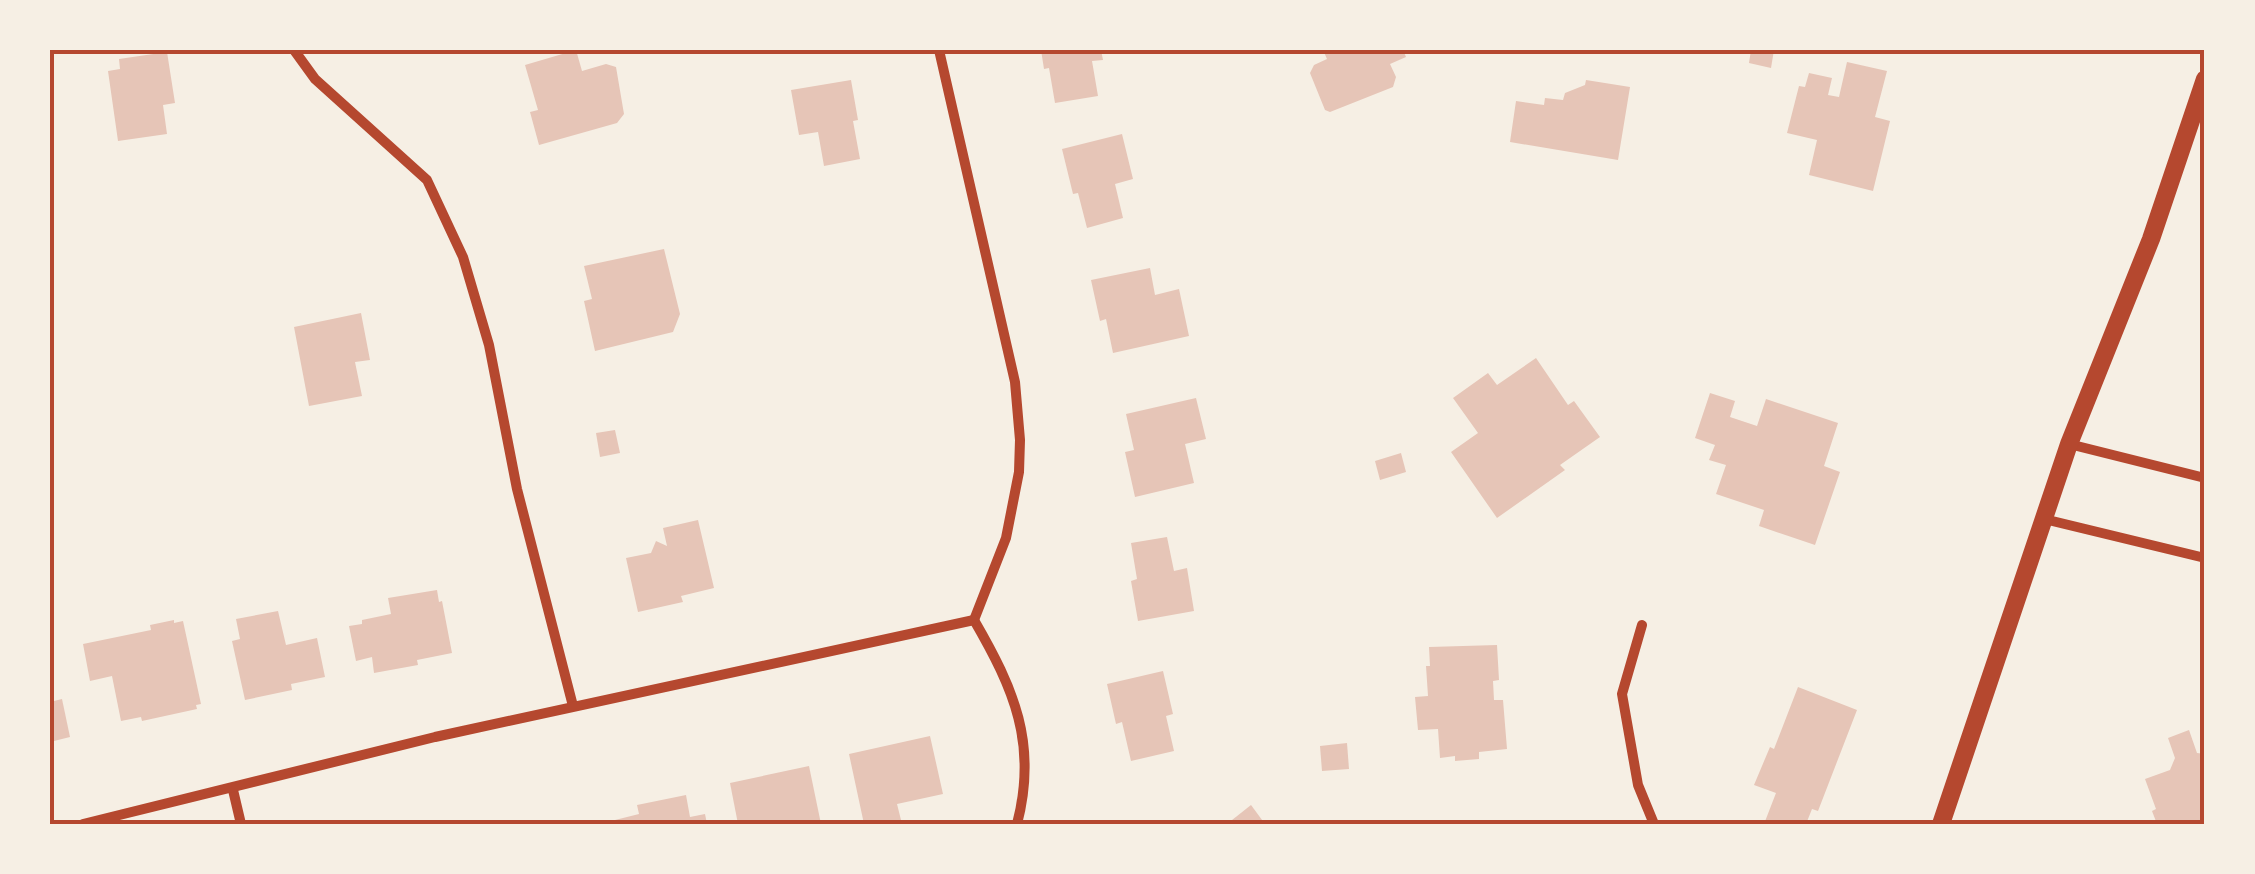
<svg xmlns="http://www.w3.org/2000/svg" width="2255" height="874" font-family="'Open Sans',sans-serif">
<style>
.building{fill:#e6c5b7}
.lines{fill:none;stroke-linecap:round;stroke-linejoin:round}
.minor{stroke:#b5482f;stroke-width:10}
.tertiary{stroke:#b5482f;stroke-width:18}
.neatline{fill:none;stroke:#b5482f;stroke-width:4}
</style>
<rect width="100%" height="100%" fill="#f6efe4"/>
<g class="building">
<polygon points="576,50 582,71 606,64 616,67 624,114 617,123 539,145 530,112 538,110 525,65"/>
<polygon points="1041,50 1101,50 1103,60 1092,61 1098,96 1055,103 1049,68 1044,69"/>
<polygon points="1323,50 1403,50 1406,57 1390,64 1396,77 1393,87 1330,112 1325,110 1310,73 1314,65 1327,59"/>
<polygon points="1751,50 1774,50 1771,68 1749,63"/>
<polygon points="167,52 175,103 163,105 167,134 118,141 108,71 120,69 119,59"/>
<polygon points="1847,62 1887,71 1875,117 1890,121 1873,191 1809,175 1817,140 1787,133 1799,86 1805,87 1809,73 1832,78 1828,95 1839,97"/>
<polygon points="851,80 858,120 853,121 860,159 824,166 818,132 799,135 791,90"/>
<polygon points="1586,80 1630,87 1618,160 1510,142 1516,101 1544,105 1545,98 1563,100 1565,93 1585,85"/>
<polygon points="1122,134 1133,179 1115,184 1123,218 1087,228 1078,193 1073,194 1062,149"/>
<polygon points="664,249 680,314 673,332 595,351 584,301 592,299 584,266"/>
<polygon points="1150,268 1155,295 1179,289 1189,336 1113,353 1106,319 1100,321 1091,280"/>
<polygon points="361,313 370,360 355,362 362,396 309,406 294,327"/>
<polygon points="1536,358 1568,405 1574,401 1600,437 1560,465 1565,470 1497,518 1451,452 1478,433 1453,398 1488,373 1497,385"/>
<polygon points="1710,393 1735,401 1730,417 1757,426 1766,399 1838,423 1824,466 1840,472 1815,545 1759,526 1764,510 1716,494 1726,465 1709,460 1715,445 1695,438"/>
<polygon points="1196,398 1206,439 1185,444 1194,483 1135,497 1125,452 1134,450 1126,414"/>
<polygon points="615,430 620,453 600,457 596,433"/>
<polygon points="1401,453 1406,472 1380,480 1375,461"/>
<polygon points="698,520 714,588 681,596 683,602 638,612 626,558 651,553 656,541 667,546 663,528"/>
<polygon points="1167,537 1174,571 1187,568 1194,611 1138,621 1131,581 1137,579 1131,543"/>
<polygon points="437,590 439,602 442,601 452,653 417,660 418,665 374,673 372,657 356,661 349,626 362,624 362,620 391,614 388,598"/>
<polygon points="278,611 286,645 317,638 325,677 291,684 292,690 245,700 232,641 240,639 236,619"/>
<polygon points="174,620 174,623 183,621 201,704 196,705 197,709 142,721 141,717 121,721 112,676 90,681 83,644 151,630 150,625"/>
<polygon points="1497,645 1499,680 1493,681 1494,700 1503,700 1507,749 1479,752 1479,759 1455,761 1455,756 1440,758 1438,729 1418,730 1415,697 1428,696 1426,666 1430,666 1429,647"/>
<polygon points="1163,671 1173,714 1166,716 1174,751 1131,761 1122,722 1116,724 1107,684"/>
<polygon points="1798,687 1857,710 1818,811 1812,809 1806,824 1764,824 1776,793 1754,785 1770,747 1774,749"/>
<polygon points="62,699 70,737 50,742 50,702"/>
<polygon points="2189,730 2197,753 2205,754 2205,824 2157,824 2152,811 2156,809 2145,779 2170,770 2175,758 2168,738"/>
<polygon points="930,736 943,794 897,804 902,824 864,824 849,754"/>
<polygon points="1347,743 1349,769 1322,771 1320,746"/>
<polygon points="809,766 821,824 738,824 730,783"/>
<polygon points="686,795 690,817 705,814 707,824 599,824 639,814 637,805"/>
<polygon points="1251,805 1265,824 1227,824"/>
</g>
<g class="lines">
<g class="minor">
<polyline points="294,50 315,79 427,180 463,257 489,345 517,489 573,706"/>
<polyline points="939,50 1015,382 1020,440 1019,472 1006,538 974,620"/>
<polyline points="2069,444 2205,478"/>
<polyline points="2044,519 2205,558"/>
<path d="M 974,620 C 1014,689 1038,744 1017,824"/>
<polyline points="1642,625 1622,694 1638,785 1654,824"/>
<polyline points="233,790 241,824"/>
<polyline points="83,824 435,737 974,620"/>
</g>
<polyline class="tertiary" points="1941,824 2069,444 2151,239 2205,79"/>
</g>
<rect width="2255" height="874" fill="none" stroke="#f6efe4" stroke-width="105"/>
<rect x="52" y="52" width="2150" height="770" class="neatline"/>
</svg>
